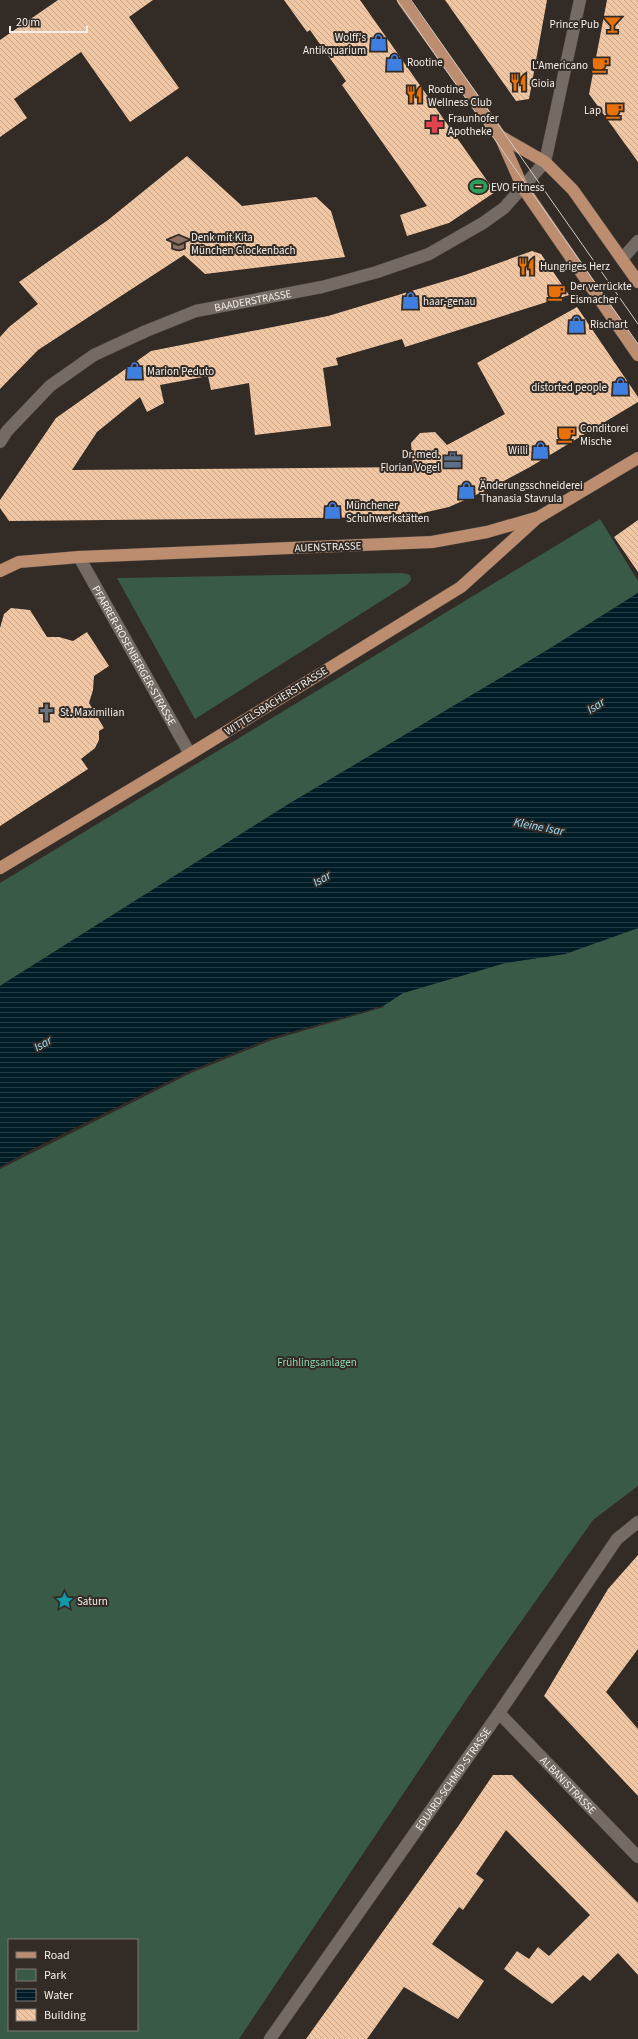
<svg xmlns="http://www.w3.org/2000/svg" width="638" height="2039" font-family="'Source Sans 3',sans-serif">
<style>
.green{fill:#3a5a48;fill-rule:evenodd}
.water{fill:url(#water-rules)}
.pier{fill:#332b25}
.building{fill:url(#building-back-hatch)}
.lines{fill:none;stroke-linecap:round;stroke-linejoin:round}
.minor-casing{stroke:#4f4843;stroke-width:13}
.major-casing{stroke:#4f4843;stroke-width:13}
.minor{stroke:#746b64;stroke-width:12}
.major{stroke:#bc8d6f;stroke-width:12}
.tram{stroke:#d1ccc7;stroke-width:1}
.labels{text-anchor:middle;dominant-baseline:central;stroke-width:4;stroke-linejoin:round;paint-order:stroke}
.poi-label{font-size:11px;fill:#f3eeea;stroke:#332b25;text-anchor:start}
.street-label{font-size:11px;fill:#f3eeea;stroke:#332b25}
.park-label{font-size:11px;fill:#8cd8af;stroke:#332b25}
.water-label{font-size:12px;font-style:italic;fill:#9fe1fd;stroke:#332b25}
</style>
<defs>
<pattern id="water-rules" width="6" height="5" patternUnits="userSpaceOnUse"><rect width="6" height="5" fill="#001c26"/><path d="M0 2.5h6" fill="none" stroke="#263d46"/></pattern>
<pattern id="building-back-hatch" width="6" height="6" patternUnits="userSpaceOnUse"><rect width="6" height="6" fill="#f0c6a3"/><path d="M-1 5l2 2M0 0l6 6M5-1l2 2" fill="none" stroke="#c6a68c"/></pattern>
</defs>
<rect width="100%" height="100%" fill="#332b25"/>
<g class="green">
<polygon points="600,519 638,581 638,593 549,649 287,805 0,986 0,883"/>
<polygon points="402,573 410,575 411,580 408,584 195,719 117,578"/>
<path d="M 638,928 L 638,1486 L 593,1520 L 472,1691 L 239,2039 L 0,2039 L 0,1167 L 190,1071 L 271,1038 L 383,1006 L 403,993 L 505,963 L 565,954 ZM 9,1940 L 137,1940 L 137,2030 L 9,2030 Z"/>
</g>
<polygon class="water" points="638,593 638,928 565,954 505,963 403,993 383,1006 271,1038 190,1071 29,1151 0,1167 0,986 287,805 549,649"/>
<polygon class="pier" points="383,1006 384,1007 272,1040 191,1073 0,1169 0,1167 29,1151 190,1071 271,1038"/>
<g class="building">
<polygon points="58,0 153,0 129,17 179,88 130,122 81,52 14,99 27,118 0,137 0,40"/>
<polygon points="284,0 360,0 495,192 449,223 407,236 400,215 427,206 342,85 346,81 310,30 307,32"/>
<polygon points="445,0 547,0 529,99 516,101"/>
<polygon points="607,0 638,0 638,162 589,94"/>
<polygon points="187,156 242,206 316,197 331,211 345,257 205,274 184,255 38,350 0,389 0,337 9,327 38,304 19,282 108,220"/>
<polygon points="532,251 541,254 569,295 405,347 402,339 336,358 338,365 323,368 331,426 255,435 249,383 211,390 208,376 160,385 164,403 147,412 140,397 97,432 72,470 413,467 411,443 420,433 435,432 447,445 505,414 477,363 577,307 638,397 638,402 530,467 487,490 449,507 405,517 9,521 0,508 0,500 56,418 151,351 328,316 465,275"/>
<polygon points="638,520 638,572 614,537"/>
<polygon points="11,608 30,610 47,637 59,637 73,641 87,632 109,666 94,676 93,690 89,703 104,728 99,731 99,740 95,748 81,759 88,769 0,826 0,628 4,614"/>
<polygon points="638,1555 638,1649 606,1692 638,1729 638,1796 544,1696 608,1589"/>
<polygon points="493,1775 512,1775 638,1903 638,1975 618,1953 590,1981 583,1975 552,2004 504,1969 517,1951 529,1959 538,1947 549,1956 590,1915 506,1830 476,1874 484,1880 463,1910 459,1907 432,1944 484,1981 458,2019 404,1987 367,2039 306,2039 459,1825"/>
</g>
<g class="lines">
<defs>
<g id="minor">
<polyline points="622,259 638,241"/>
<path id="s1" d="M 0,442 L 7,431 L 50,386 L 94,355 L 146,331 L 196,311 L 322,287 L 377,272 L 429,254 L 483,223 L 504,208 L 545,162 L 580,0"/>
<path id="s2" d="M 79,557 L 190,754"/>
<path id="s3" d="M 499,1713 L 638,1857"/>
<path id="s4" d="M 270,2039 L 499,1713 L 617,1539 L 638,1522"/>
</g>
<g id="major">
<polyline points="403,0 500,136 523,188 638,355"/>
<polyline points="500,136 545,162 573,190 638,282"/>
<polyline points="0,571 19,562 79,557 432,542 487,532 539,517 638,458"/>
<polyline points="0,868 190,754 461,587 536,519"/>
</g>
</defs>
<use href="#minor" class="minor-casing"/>
<use href="#major" class="major-casing"/>
<use href="#minor" class="minor"/>
<use href="#major" class="major"/>
<g class="tram">
<polyline points="397,0 638,344"/>
<polyline points="411,0 638,324"/>
</g>
</g>
<defs>
<symbol id="bar-bare" viewBox="-9 -9 18 18"><path d="M-6-5H6L.8 .8V4.5H3.5V6h-7V4.5H-.8V.8Z" fill="#e8710a" stroke="#332b25" stroke-width="2.5" paint-order="stroke"/></symbol>
<symbol id="shop-bare" viewBox="-9 -9 18 18"><path d="M-5-2.5h2.3a2.7 3.5 0 0 1 5.4 0H5L5.5 6h-11ZM-1.5-2.5h3a1.5 2.3 0 0 0-3 0Z" fill="#3f7fe0" stroke="#332b25" stroke-width="2.5" paint-order="stroke"/></symbol>
<symbol id="cafe-bare" viewBox="-9 -9 18 18"><path d="M-5.5-4.5H6V0H3Q3 3.5 0 3.5H-2.5Q-5.5 3.5-5.5 0ZM3-3.2v2h1.7v-2ZM-6 4.5H4V6H-6Z" fill="#e8710a" stroke="#332b25" stroke-width="2.5" paint-order="stroke"/></symbol>
<symbol id="restaurant-bare" viewBox="-9 -9 18 18"><path d="M-5-6h1v4h1v-4h1v4h1v-4h1v5L-1.5 .5V6h-2V.5L-5-1ZM5-6V6H3V1.5H1.5Q1.5-4 5-6Z" fill="#e8710a" stroke="#332b25" stroke-width="2.5" paint-order="stroke"/></symbol>
<symbol id="pharmacy-bare" viewBox="-9 -9 18 18"><path d="M-2-6h4v4h4v4h-4v4h-4v-4h-4v-4h4Z" fill="#e0444e" stroke="#332b25" stroke-width="2.5" paint-order="stroke"/></symbol>
<symbol id="stadium-bare" viewBox="-9 -9 18 18"><path d="M0-5a6.5 5 0 1 0 0 10a6.5 5 0 1 0 0-10ZM-3.5-1.8h7v3.6h-7Z" fill="#2e9e5b" stroke="#332b25" stroke-width="2.5" paint-order="stroke"/></symbol>
<symbol id="school-bare" viewBox="-9 -9 18 18"><path d="M0-5L7-2L0 1L-7-2ZM-4 1L0 2.5L4 1V4Q0 6-4 4Z" fill="#8d6e63" stroke="#332b25" stroke-width="2.5" paint-order="stroke"/></symbol>
<symbol id="office-bare" viewBox="-9 -9 18 18"><path d="M-6-3h4V-5.5h4V-3h4V5H-6ZM-1-4.5V-3h2v-1.5ZM-6 0V1H6V0Z" fill="#5c6f8a" stroke="#332b25" stroke-width="2.5" paint-order="stroke"/></symbol>
<symbol id="church-bare" viewBox="-9 -9 18 18"><path d="M-1.2-6h2.4v3.5h3.3v2.4h-3.3V6h-2.4V-.1h-3.3v-2.4h3.3Z" fill="#6b7280" stroke="#332b25" stroke-width="2.5" paint-order="stroke"/></symbol>
<symbol id="sight-bare" viewBox="-9 -9 18 18"><path d="M0-6L1.8-2.2L6-1.7L2.9 1.2L3.7 5.4L0 3.3L-3.7 5.4L-2.9 1.2L-6-1.7L-1.8-2.2Z" fill="#0f9aa8" stroke="#332b25" stroke-width="2.5" paint-order="stroke"/></symbol>
</defs>
<g fill-rule="evenodd">
<use href="#bar-bare" x="600" y="12" width="25" height="25"/>
<use href="#shop-bare" x="366" y="30" width="25" height="25"/>
<use href="#shop-bare" x="382" y="50" width="25" height="25"/>
<use href="#cafe-bare" x="588" y="52" width="25" height="25"/>
<use href="#restaurant-bare" x="506" y="70" width="25" height="25"/>
<use href="#restaurant-bare" x="402" y="82" width="25" height="25"/>
<use href="#cafe-bare" x="602" y="98" width="25" height="25"/>
<use href="#pharmacy-bare" x="422" y="112" width="25" height="25"/>
<use href="#stadium-bare" x="466" y="174" width="25" height="25"/>
<use href="#school-bare" x="166" y="230" width="25" height="25"/>
<use href="#restaurant-bare" x="514" y="254" width="25" height="25"/>
<use href="#cafe-bare" x="544" y="280" width="25" height="25"/>
<use href="#shop-bare" x="398" y="288" width="25" height="25"/>
<use href="#shop-bare" x="564" y="312" width="25" height="25"/>
<use href="#shop-bare" x="122" y="358" width="25" height="25"/>
<use href="#shop-bare" x="608" y="374" width="25" height="25"/>
<use href="#cafe-bare" x="554" y="422" width="25" height="25"/>
<use href="#shop-bare" x="528" y="438" width="25" height="25"/>
<use href="#office-bare" x="440" y="448" width="25" height="25"/>
<use href="#shop-bare" x="454" y="478" width="25" height="25"/>
<use href="#shop-bare" x="320" y="498" width="25" height="25"/>
<use href="#church-bare" x="34" y="700" width="25" height="25"/>
<use href="#sight-bare" x="52" y="1588" width="25" height="25"/>
</g>
<g class="labels">
<g class="poi-label">
<text x="599" y="24" text-anchor="end">Prince Pub</text>
<text x="366" y="37" text-anchor="end">Wolff's<tspan x="366" dy="13">Antikquarium</tspan></text>
<text x="407" y="62">Rootine</text>
<text x="588" y="65" text-anchor="end">L'Americano</text>
<text x="531" y="83">Gioia</text>
<text x="428" y="89">Rootine<tspan x="428" dy="13">Wellness Club</tspan></text>
<text x="601" y="110" text-anchor="end">Lap</text>
<text x="448" y="118">Fraunhofer<tspan x="448" dy="13">Apotheke</tspan></text>
<text x="491" y="187">EVO Fitness</text>
<text x="191" y="237">Denk mit Kita<tspan x="191" dy="13">München Glockenbach</tspan></text>
<text x="540" y="266">Hungriges Herz</text>
<text x="570" y="286">Der verrückte<tspan x="570" dy="13">Eismacher</tspan></text>
<text x="423" y="301">haar-genau</text>
<text x="590" y="324">Rischart</text>
<text x="147" y="371">Marion Peduto</text>
<text x="607" y="387" text-anchor="end">distorted people</text>
<text x="580" y="428">Conditorei<tspan x="580" dy="13">Mische</tspan></text>
<text x="528" y="450" text-anchor="end">Willi</text>
<text x="440" y="454" text-anchor="end">Dr. med.<tspan x="440" dy="13">Florian Vogel</tspan></text>
<text x="480" y="485">Änderungsschneiderei<tspan x="480" dy="13">Thanasia Stavrula</tspan></text>
<text x="346" y="505">Münchener<tspan x="346" dy="13">Schuhwerkstätten</tspan></text>
<text x="60" y="712">St. Maximilian</text>
<text x="77" y="1601">Saturn</text>
</g>
<g class="street-label">
<text stroke="none"><textPath href="#s1" startOffset="298">BAADERSTRASSE</textPath></text>
<text transform="translate(328 547) rotate(-2)">AUENSTRASSE</text>
<text stroke="none"><textPath href="#s2" startOffset="113">PFARRER-ROSENBERGER-STRASSE</textPath></text>
<text transform="translate(276 701) rotate(-32)">WITTELSBACHERSTRASSE</text>
<text stroke="none"><textPath href="#s4" startOffset="318">EDUARD-SCHMID-STRASSE</textPath></text>
<text stroke="none"><textPath href="#s3" startOffset="100">ALBANISTRASSE</textPath></text>
</g>
<g class="park-label">
<text x="317" y="1362">Frühlingsanlagen</text>
</g>
<g class="water-label">
<text transform="translate(596 706) rotate(-33)">Isar</text>
<text transform="translate(539 827) rotate(11)">Kleine Isar</text>
<text transform="translate(322 879) rotate(-31)">Isar</text>
<text transform="translate(43 1044) rotate(-31)">Isar</text>
</g>
</g>
<rect x="8" y="1939" width="130" height="92" fill="#332b25" stroke="#807974"/>
<rect x="16" y="1952" width="20" height="6" fill="#bc8d6f" stroke="#807974"/>
<text x="44" y="1959" font-size="12" fill="#f3eeea">Road</text>
<rect x="16" y="1969" width="20" height="12" fill="#3a5a48" stroke="#807974"/>
<text x="44" y="1979" font-size="12" fill="#f3eeea">Park</text>
<rect x="16" y="1989" width="20" height="12" fill="url(#water-rules)" stroke="#807974"/>
<text x="44" y="1999" font-size="12" fill="#f3eeea">Water</text>
<rect x="16" y="2009" width="20" height="12" fill="url(#building-back-hatch)" stroke="#807974"/>
<text x="44" y="2019" font-size="12" fill="#f3eeea">Building</text>
<path d="M10 26v6h77v-6" fill="none" stroke="#f3eeea" stroke-width="2"/>
<text x="16" y="26" font-size="12" fill="#f3eeea" stroke="#332b25" stroke-width="3" paint-order="stroke">20 m</text>
</svg>
